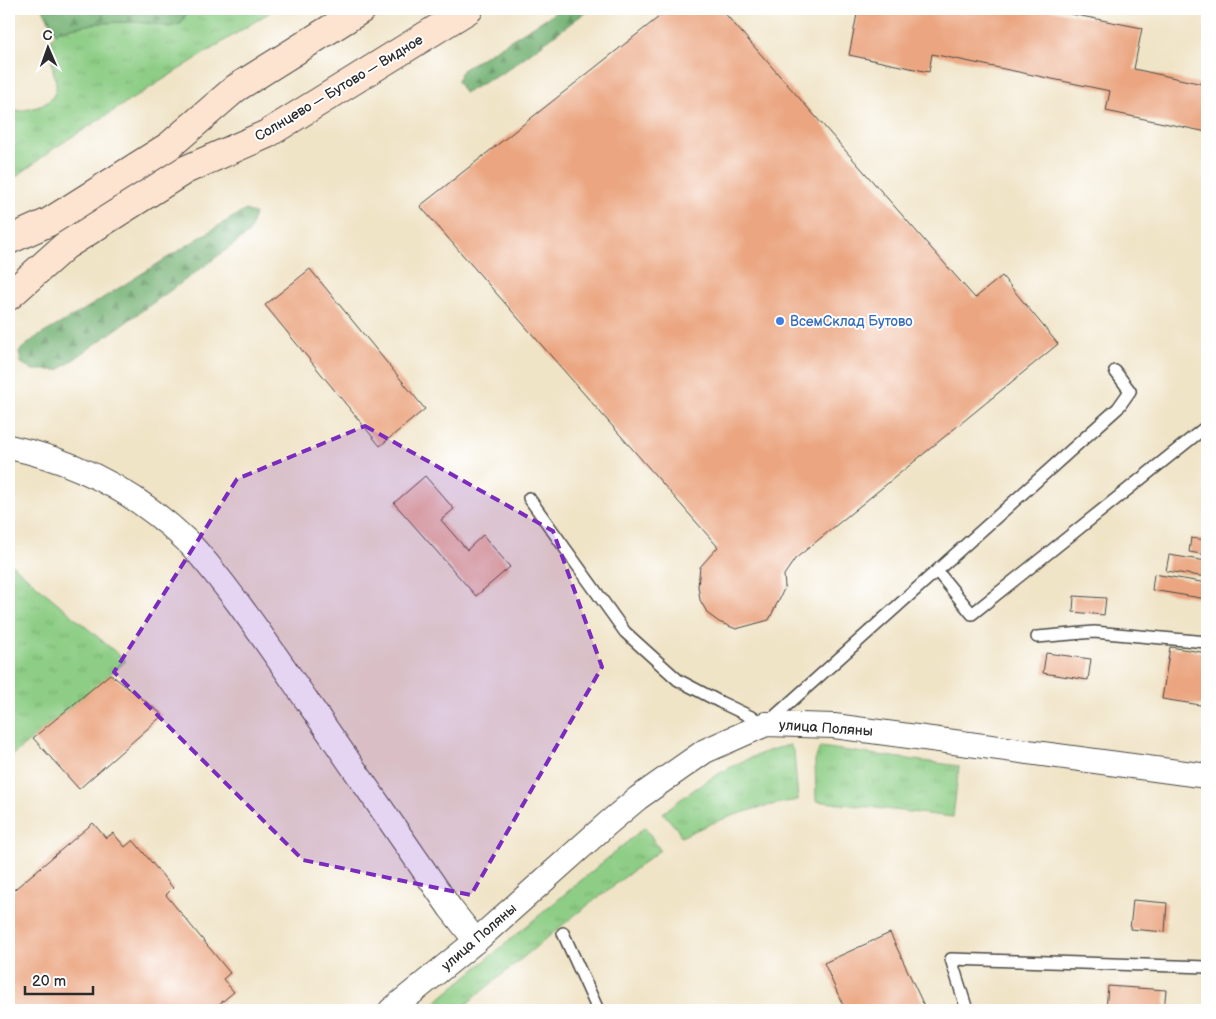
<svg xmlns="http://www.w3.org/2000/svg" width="1216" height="1019" font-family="'Balsamiq Sans',sans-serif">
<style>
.grass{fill:url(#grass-tufts);stroke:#5c7c58}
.forest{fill:url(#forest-firs);stroke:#4e6e4e}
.building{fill:#eba681}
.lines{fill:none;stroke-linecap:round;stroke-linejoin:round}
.service-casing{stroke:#494742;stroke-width:14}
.minor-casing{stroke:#494742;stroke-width:26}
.secondary-casing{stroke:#494742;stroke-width:30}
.service{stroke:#fff;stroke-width:11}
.minor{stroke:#fff;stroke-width:24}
.secondary{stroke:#fde4d0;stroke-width:28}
.marked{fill:#7b2cbf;fill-opacity:0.2;stroke:#7b2cbf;stroke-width:4;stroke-dasharray:10 6;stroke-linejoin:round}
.shop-dot{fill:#3f7fe0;stroke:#fff;stroke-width:2}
.labels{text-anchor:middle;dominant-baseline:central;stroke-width:4;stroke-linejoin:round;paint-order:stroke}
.street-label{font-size:14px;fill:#2b2b2b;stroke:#fff}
.shop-label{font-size:14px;fill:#366cbe;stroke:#fff;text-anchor:start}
</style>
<defs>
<pattern id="grass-tufts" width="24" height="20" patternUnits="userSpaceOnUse" patternTransform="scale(1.25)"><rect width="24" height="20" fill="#8dcd85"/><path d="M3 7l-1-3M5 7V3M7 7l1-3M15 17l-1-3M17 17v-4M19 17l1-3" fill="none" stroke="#7ab073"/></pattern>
<pattern id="forest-firs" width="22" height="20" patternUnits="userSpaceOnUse" patternTransform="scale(1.25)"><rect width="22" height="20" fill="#72b072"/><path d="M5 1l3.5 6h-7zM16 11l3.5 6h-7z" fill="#5e8f5e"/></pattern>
</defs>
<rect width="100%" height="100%" fill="#fff"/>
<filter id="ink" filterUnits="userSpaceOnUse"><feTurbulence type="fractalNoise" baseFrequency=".02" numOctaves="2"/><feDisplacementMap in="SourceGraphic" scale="10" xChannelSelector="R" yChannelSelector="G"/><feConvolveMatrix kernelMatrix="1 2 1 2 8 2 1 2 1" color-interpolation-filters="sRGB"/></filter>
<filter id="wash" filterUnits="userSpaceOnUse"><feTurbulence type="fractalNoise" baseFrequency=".0096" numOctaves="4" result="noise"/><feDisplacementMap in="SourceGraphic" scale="20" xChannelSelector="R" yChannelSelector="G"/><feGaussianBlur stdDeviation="1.12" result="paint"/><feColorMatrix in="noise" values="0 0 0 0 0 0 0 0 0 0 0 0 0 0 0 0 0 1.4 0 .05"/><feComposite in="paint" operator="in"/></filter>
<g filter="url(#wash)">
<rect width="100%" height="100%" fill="#f0e4c7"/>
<g class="grass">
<path d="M 186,9 L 275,9 L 56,147 L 9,182 L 9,112 C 27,110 59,107 56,82 C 55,78 54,74 53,70 C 51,60 51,49 51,39 L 60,30 L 100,23 L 129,22 L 148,23 L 186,14 Z"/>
<polygon points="9,562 126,661 9,758"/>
<path d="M 790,745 L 794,753 L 798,800 C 757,806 718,819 681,837 L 677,829 L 663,813 C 700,783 743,755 790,745 Z"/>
<polygon points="820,747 959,766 953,817 816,801 815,760"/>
<polygon points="645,827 660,850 575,915 459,1010 426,1010"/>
</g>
<g class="forest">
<polygon points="43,9 186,9 186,14 181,24 169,27 148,23 129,22 100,23 60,30 56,34"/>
<polygon points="561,9 590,9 503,73 464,93 457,81 462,70"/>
<polygon points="246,210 255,214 249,233 195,273 59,370 33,370 21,363 19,351 35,338 82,311 223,223"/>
</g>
<g id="blocks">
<g class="building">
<polygon points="669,9 721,9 975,298 1002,276 1058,344 795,559 784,575 785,587 769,620 736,629 719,622 708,614 700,600 698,586 700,567 718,547 420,206"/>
<polygon points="858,9 1046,9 1142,28 1134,69 1207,85 1207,132 1106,111 1110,91 932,54 929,72 849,55"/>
<polygon points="310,269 425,409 380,446 265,305"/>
<polygon points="425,476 454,509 441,520 467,550 483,535 510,567 476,596 394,503"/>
<polygon points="1191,538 1207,540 1207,555 1189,552"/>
<polygon points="1169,555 1207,561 1207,577 1166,571"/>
<polygon points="1154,574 1207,583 1207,599 1152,590"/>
<polygon points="1074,596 1106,598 1104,615 1073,612"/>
<polygon points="1170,647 1207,653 1207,706 1162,699"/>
<polygon points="1046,653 1091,659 1088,680 1043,673"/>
<polygon points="110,674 163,715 79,789 33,738"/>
<polygon points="93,823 106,838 113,833 125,847 133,840 173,888 166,895 230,973 223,979 234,992 212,1010 9,1010 9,894"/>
<polygon points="1133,900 1167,903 1165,932 1130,929"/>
<polygon points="890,933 926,1010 845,1010 824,963"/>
<polygon points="1108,986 1166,990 1164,1010 1106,1010"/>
</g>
</g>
</g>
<g filter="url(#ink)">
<use href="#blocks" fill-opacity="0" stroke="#494742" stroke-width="1"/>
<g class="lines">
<defs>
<g id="service">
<polyline points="529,498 625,632 678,680 720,702 766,724 1118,408 1130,391 1115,371"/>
<polyline points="937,571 972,614 1207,426"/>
<polyline points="1037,637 1094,632 1207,642"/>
<polyline points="563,933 598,1010"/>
<polyline points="967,1010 951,959 1207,967"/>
</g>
<g id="minor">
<path d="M 9,447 C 77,461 137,493 187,541 C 206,560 222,582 238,603 C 264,638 289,675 314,711 C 359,777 405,842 450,908 L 476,941"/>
<polyline points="391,1010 476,941 607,824 638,798 705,751 766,724 834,726 1207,776"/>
</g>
<g id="secondary">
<polyline points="9,240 49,222 169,146 236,88 362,9"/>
<polyline points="9,296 65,246 185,170 267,134 469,9"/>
</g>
</defs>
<use href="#service" class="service-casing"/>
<use href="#minor" class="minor-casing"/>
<use href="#secondary" class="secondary-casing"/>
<use href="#service" class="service"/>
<use href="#minor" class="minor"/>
<use href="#secondary" class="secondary"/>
</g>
</g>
<path class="marked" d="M 365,426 L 553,531 L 602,667 L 471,895 L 303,860 L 114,672 L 237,479 Z"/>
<circle class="shop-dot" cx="780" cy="321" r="5"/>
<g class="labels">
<g class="street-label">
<text transform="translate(339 88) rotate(-31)">Солнцево — Бутово — Видное</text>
<text transform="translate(826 728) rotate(4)">улица Поляны</text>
<text transform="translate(479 937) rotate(-41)">улица Поляны</text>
</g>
<g class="shop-label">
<text x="790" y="321">ВсемСклад Бутово</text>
</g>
</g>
<rect width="1216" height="1019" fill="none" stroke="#fff" stroke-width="30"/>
<g transform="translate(48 48) rotate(358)" stroke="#ffffff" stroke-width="4" paint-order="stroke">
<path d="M0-4L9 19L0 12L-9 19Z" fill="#2b2b2b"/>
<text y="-8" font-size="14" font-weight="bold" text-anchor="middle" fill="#2b2b2b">С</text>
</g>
<path d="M25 986v8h68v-8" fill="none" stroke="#2b2b2b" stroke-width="2.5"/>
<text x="32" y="986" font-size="15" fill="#2b2b2b" stroke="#ffffff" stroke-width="4" paint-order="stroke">20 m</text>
</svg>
